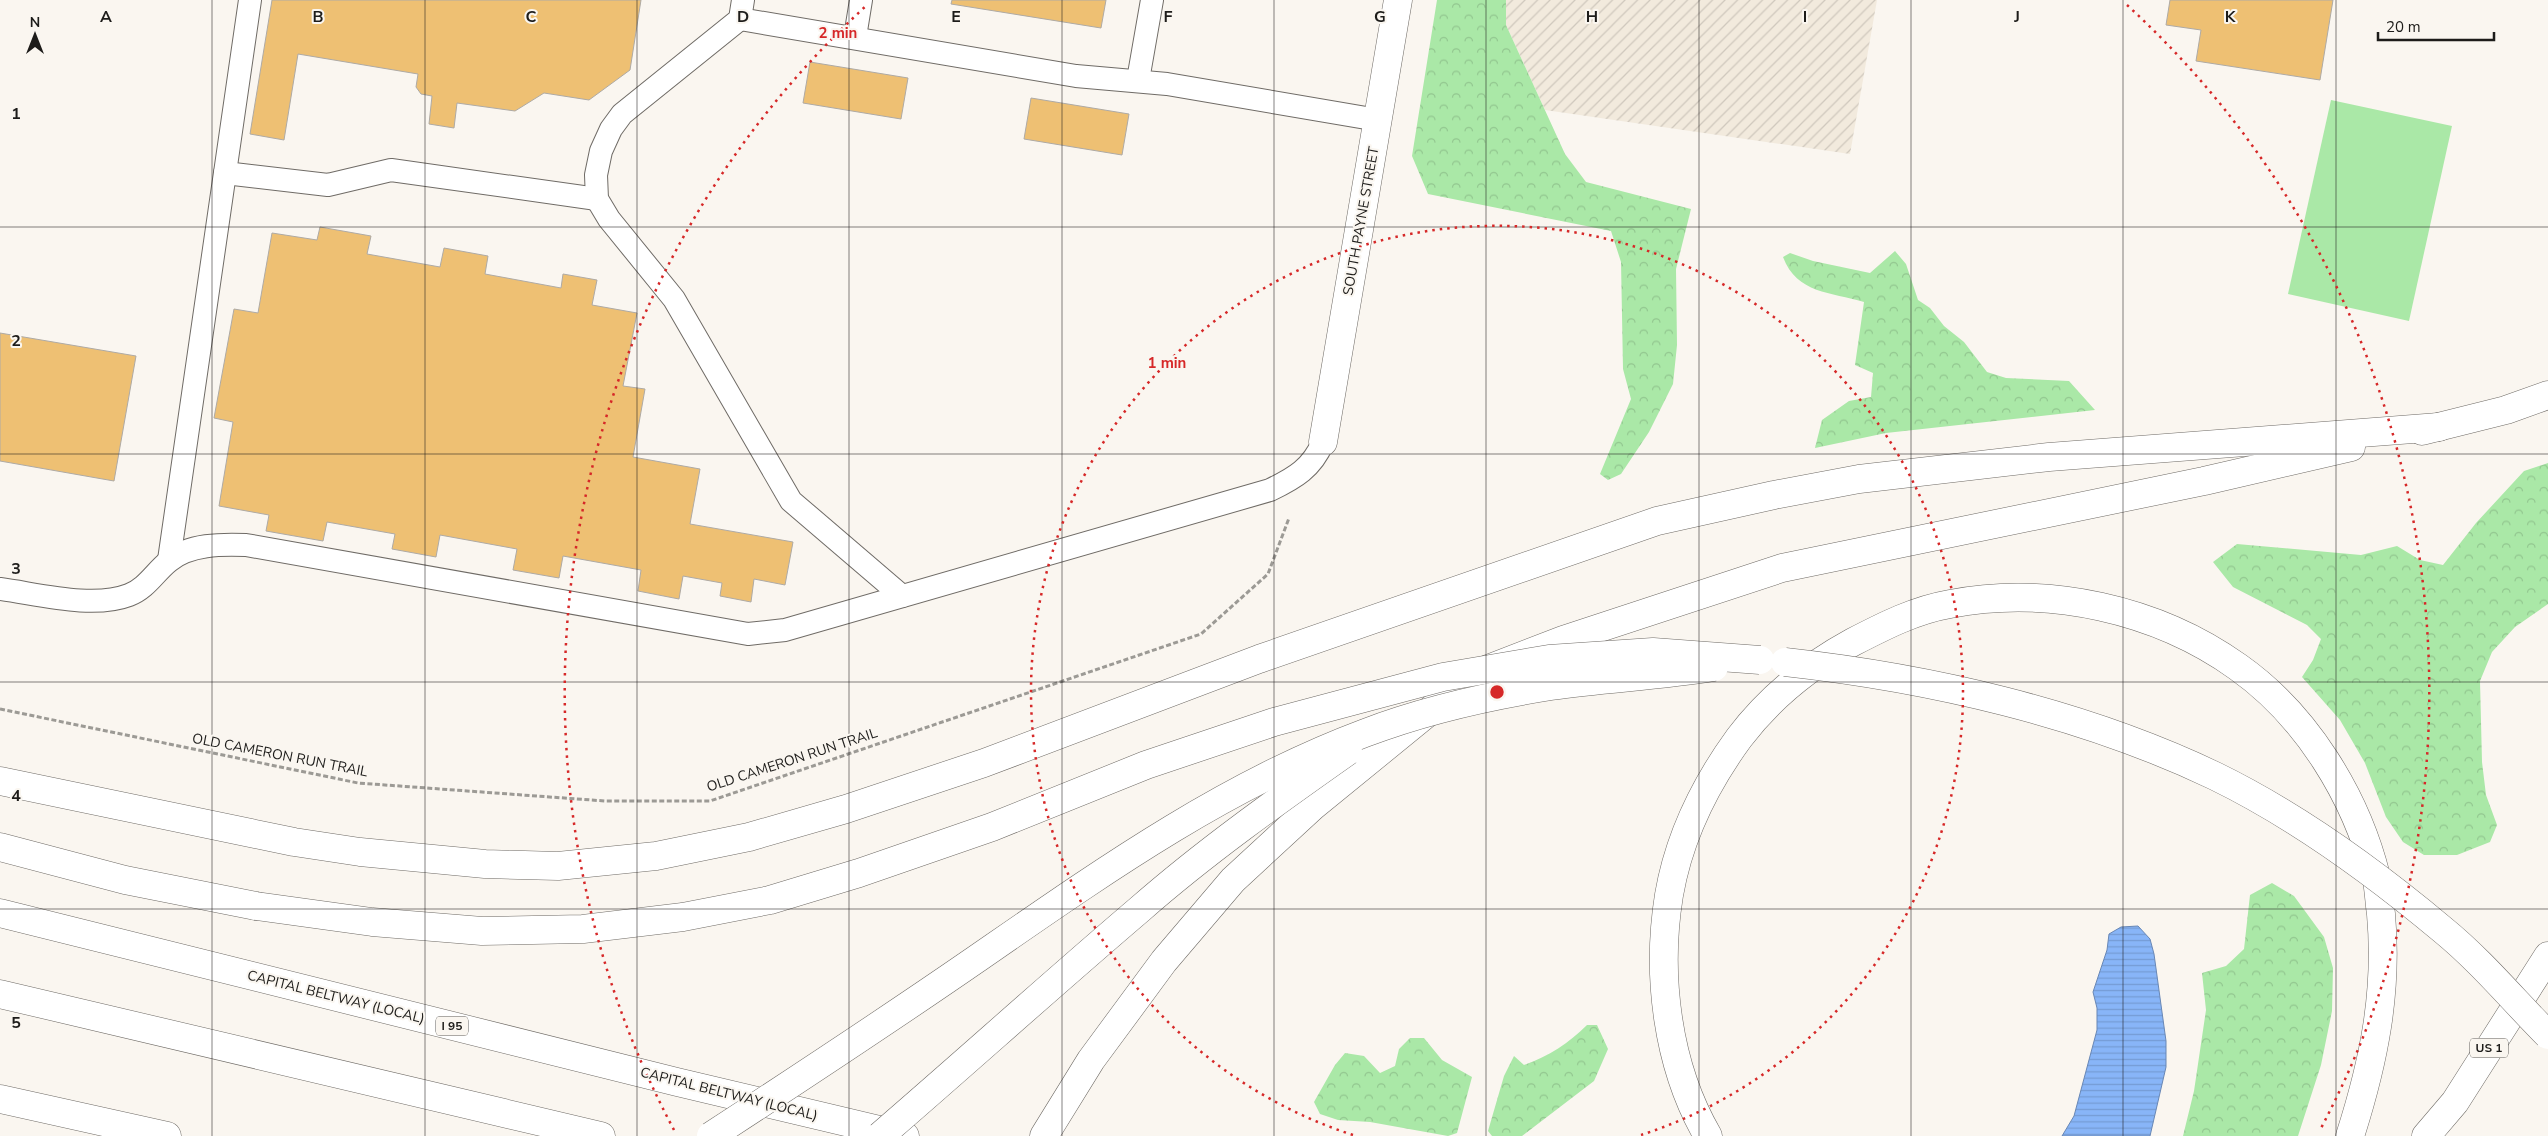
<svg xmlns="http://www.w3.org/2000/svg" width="2548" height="1136" font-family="'Nunito Sans',sans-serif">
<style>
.industrial{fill:url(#industrial-furrows)}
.grass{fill:#aae8a7}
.forest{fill:url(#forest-crowns)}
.water{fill:url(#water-rules);stroke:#6887b5}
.building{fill:#eec073;stroke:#aeaaa5}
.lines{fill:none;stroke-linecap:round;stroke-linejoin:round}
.lane-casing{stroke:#6f6b66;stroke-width:24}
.street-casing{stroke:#6f6b66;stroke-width:29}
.highway-casing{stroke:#6f6b66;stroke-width:29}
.path{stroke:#9c9a95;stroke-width:3;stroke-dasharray:5 2.5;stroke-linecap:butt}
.lane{stroke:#fff;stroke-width:22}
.street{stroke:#fff;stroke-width:28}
.highway{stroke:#fff;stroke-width:28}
.highway-bridge-casing{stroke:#6f6b66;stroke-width:29;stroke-linecap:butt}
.highway-bridge{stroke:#fff;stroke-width:28}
.grid{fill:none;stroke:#1d1c1a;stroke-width:1;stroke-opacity:0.55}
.ring{fill:none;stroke:#d62828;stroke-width:2.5;stroke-dasharray:2.5 5}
.labels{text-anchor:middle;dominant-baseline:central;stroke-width:4;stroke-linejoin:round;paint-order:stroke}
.shield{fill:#faf6f0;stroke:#5f5d5a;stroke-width:1}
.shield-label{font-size:12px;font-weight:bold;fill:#1d1c1a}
.street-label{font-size:14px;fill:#1d1c1a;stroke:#faf6f0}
.grid-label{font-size:16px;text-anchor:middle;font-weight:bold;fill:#1d1c1a;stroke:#faf6f0;stroke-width:4;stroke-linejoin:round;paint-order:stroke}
.centre{fill:#d62828;stroke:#faf6f0;stroke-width:2.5}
.ring-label{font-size:15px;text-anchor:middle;font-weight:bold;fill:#d62828;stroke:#faf6f0;stroke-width:4;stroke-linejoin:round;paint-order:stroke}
</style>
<defs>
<pattern id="industrial-furrows" width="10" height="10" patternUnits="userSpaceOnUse" patternTransform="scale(1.25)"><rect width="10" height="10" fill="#f2eadd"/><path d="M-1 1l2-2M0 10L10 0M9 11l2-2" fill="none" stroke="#cfc8bd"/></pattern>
<pattern id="forest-crowns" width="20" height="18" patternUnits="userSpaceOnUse" patternTransform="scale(1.25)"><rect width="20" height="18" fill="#aae8a7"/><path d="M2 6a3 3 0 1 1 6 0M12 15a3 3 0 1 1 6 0" fill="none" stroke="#92c68f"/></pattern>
<pattern id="water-rules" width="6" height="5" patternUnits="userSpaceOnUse" patternTransform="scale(1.25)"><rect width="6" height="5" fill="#88b5f8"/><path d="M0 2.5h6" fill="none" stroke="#759bd4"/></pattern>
</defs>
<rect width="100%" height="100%" fill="#faf6f0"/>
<polygon class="industrial" points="1506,0 1877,0 1850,154 1545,110 1506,25"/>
<polygon class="grass" points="2331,100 2452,126 2409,321 2288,294"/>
<g class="forest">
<polygon points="1437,0 1506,0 1506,25 1565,154 1586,182 1691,209 1676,269 1677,345 1673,384 1649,432 1621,474 1608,480 1600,474 1631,399 1623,369 1621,262 1611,231 1428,194 1412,156"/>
<path d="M 1895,251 L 1906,264 L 1918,300 L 1930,308 L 1944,326 L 1964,342 L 1987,372 L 2006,378 L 2069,381 L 2095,410 L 1886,433 L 1815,448 L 1822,420 L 1849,401 L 1871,397 L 1873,373 L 1855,365 L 1864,302 C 1831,292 1797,294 1783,257 L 1790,253 L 1813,261 L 1870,273 Z"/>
<polygon points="2548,463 2548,604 2515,627 2492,652 2480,681 2482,762 2486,795 2497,825 2490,842 2457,855 2424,855 2403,842 2386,817 2365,763 2340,720 2302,677 2313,660 2321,639 2307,625 2233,587 2213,562 2237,544 2361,555 2397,546 2420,560 2443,565 2476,523 2524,471"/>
<polygon points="2272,883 2294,896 2324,937 2333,968 2332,1011 2321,1065 2298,1136 2183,1136 2194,1091 2206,1010 2202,973 2226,966 2244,949 2250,895"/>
<path d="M 1587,1025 L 1597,1025 L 1608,1049 L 1594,1081 L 1522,1136 L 1492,1136 L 1488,1131 L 1504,1076 L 1514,1056 L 1524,1065 C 1549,1056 1569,1043 1587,1025 Z"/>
<polygon points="1410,1038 1424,1038 1442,1060 1472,1077 1457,1133 1448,1136 1370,1122 1338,1120 1320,1114 1314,1102 1335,1065 1345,1053 1364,1056 1380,1073 1395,1066 1399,1049"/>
</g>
<polygon class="water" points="2138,926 2150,939 2154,954 2166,1041 2166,1067 2150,1136 2062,1136 2074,1116 2097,1030 2097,1008 2093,992 2107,950 2109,934 2121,927"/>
<g class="building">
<polygon points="272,0 641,0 630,70 589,100 544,93 515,111 457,103 454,128 429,124 432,96 421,94 416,87 418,74 298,54 284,140 250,134"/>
<polygon points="952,0 1106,0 1101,28 951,4"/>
<polygon points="2170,0 2333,0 2320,80 2196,61 2201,30 2166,25"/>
<polygon points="810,62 908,78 901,119 803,103"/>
<polygon points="1031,98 1129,114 1122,155 1024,139"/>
<polygon points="320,227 371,236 367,254 440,267 444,248 488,256 485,274 561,288 563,274 597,280 592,305 637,313 623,386 645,389 633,457 700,469 690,524 793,542 785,585 754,579 751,602 720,596 722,583 683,576 679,599 638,591 641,570 563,556 559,578 513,570 517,549 440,535 436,557 392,549 395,534 327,522 323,541 266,531 269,515 219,506 233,422 214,418 234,309 258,313 272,233 317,240"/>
<polygon points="0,333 136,356 114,481 0,461"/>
</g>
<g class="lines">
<defs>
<g id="lane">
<polyline points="743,0 740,19 622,114 611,129 601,151 596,175 597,199 609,219 674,299 791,501 902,596"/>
<polyline points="740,19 1076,76 1167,84 1378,120"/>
<polyline points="855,37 861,0"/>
<polyline points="1138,80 1152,0"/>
<polyline points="225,173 328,185 391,170 597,199"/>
<polyline points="169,560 250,0"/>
<path d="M 0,589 C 38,594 93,609 129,595 C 147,588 155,572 169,561 C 189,544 222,544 246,545 L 748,634 L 785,630 L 1270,490 C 1295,478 1312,468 1323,442"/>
</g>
<polyline id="street" points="1323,442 1398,0"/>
<g id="highway">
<polyline points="2422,431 2506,410 2548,395"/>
<polyline points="0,781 294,842 360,852 485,864 558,866 656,856 749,837 846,809 984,763 1259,659 1657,521 1774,495 1859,479 2049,457 2439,427"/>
<polyline points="0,847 125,880 256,906"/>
<polyline points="0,913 677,1082 905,1136"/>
<polyline points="0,994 601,1136"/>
<polyline points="0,1099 167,1136"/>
<polyline points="1044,1136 1091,1060 1164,961 1233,880 1312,807 1475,674 1563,640 1782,568 2204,481 2351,447"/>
<path d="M 1708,1136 C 1667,1066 1656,975 1669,895 C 1679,837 1704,786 1739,738 C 1770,697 1807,667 1853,642 C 1884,626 1915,610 1950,604 C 2048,585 2157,609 2238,667 C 2306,715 2356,796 2376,876 C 2379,888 2379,901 2381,914 C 2388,992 2374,1061 2350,1136"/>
<polyline points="2426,1136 2455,1102 2548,956"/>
</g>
</defs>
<use href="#lane" class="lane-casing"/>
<use href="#street" class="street-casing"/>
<use href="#highway" class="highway-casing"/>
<polyline class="path" points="0,709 358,783 605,801 710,801 1201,634 1268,574 1289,518"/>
<use href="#lane" class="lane"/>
<use href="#street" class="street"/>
<use href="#highway" class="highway"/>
<defs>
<g id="highway-bridge">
<path d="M 1785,662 C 1930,678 2083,713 2215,776 C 2295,815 2375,873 2443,930 C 2481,961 2514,1001 2548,1035"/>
<polyline points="256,906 372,922 482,931 583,929 683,917 770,900 859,873 992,827 1146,765 1274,722 1443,677 1549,659 1653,652 1760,660"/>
<path d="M 711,1136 C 800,1078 888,1020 975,960 C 1098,875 1223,786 1365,733 C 1425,710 1488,696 1551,686 C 1605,678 1660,676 1714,667"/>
<path d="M 880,1136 C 967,1061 1052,984 1140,909 C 1205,852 1277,801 1348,751"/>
</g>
</defs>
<use href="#highway-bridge" class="highway-bridge-casing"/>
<use href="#highway-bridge" class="highway-bridge"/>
</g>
<path class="grid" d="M 212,0 L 212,1136M 425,0 L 425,1136M 637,0 L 637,1136M 849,0 L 849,1136M 1062,0 L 1062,1136M 1274,0 L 1274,1136M 1486,0 L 1486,1136M 1699,0 L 1699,1136M 1911,0 L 1911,1136M 2123,0 L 2123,1136M 2336,0 L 2336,1136M 0,227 L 2548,227M 0,454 L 2548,454M 0,682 L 2548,682M 0,909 L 2548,909"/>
<g class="ring">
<path d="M1353 1135A466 466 0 1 1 1641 1135"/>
<path d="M674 1130A932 932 0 0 1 867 5M2127 5A932 932 0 0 1 2320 1130"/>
</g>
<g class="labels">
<g class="shield">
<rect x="436" y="1016.5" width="32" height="19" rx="4"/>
<rect x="2470" y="1038.5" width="38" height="19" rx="4"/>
</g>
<g class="shield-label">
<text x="452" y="1026">I 95</text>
<text x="2489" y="1048">US 1</text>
</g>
<g class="street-label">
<text transform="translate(1361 221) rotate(-80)">SOUTH PAYNE STREET</text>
<text transform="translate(280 755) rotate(11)">OLD CAMERON RUN TRAIL</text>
<text transform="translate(792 760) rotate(-18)">OLD CAMERON RUN TRAIL</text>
<text transform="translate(336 997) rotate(14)">CAPITAL BELTWAY (LOCAL)</text>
<text transform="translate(729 1094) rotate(14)">CAPITAL BELTWAY (LOCAL)</text>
</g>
</g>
<g class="grid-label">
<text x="106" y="22">A</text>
<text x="318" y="22">B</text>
<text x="531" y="22">C</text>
<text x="743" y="22">D</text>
<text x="956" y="22">E</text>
<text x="1168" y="22">F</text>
<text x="1380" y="22">G</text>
<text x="1592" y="22">H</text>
<text x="1805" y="22">I</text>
<text x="2017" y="22">J</text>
<text x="2230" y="22">K</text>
<text x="16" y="119">1</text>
<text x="16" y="346">2</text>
<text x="16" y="574">3</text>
<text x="16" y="801">4</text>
<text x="16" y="1028">5</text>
</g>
<circle cx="1497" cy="692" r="8" class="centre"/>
<g class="ring-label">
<text x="838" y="38">2 min</text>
<text x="1167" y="368">1 min</text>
</g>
<g transform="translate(35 35)" stroke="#faf6f0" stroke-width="4" paint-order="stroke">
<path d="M0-4L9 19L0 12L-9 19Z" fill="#1d1c1a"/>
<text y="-8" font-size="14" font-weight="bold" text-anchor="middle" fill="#1d1c1a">N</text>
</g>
<path d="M2378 32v8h116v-8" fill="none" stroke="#1d1c1a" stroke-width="2.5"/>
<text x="2386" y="32" font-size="15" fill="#1d1c1a" stroke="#faf6f0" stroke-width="4" paint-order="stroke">20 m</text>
</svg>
